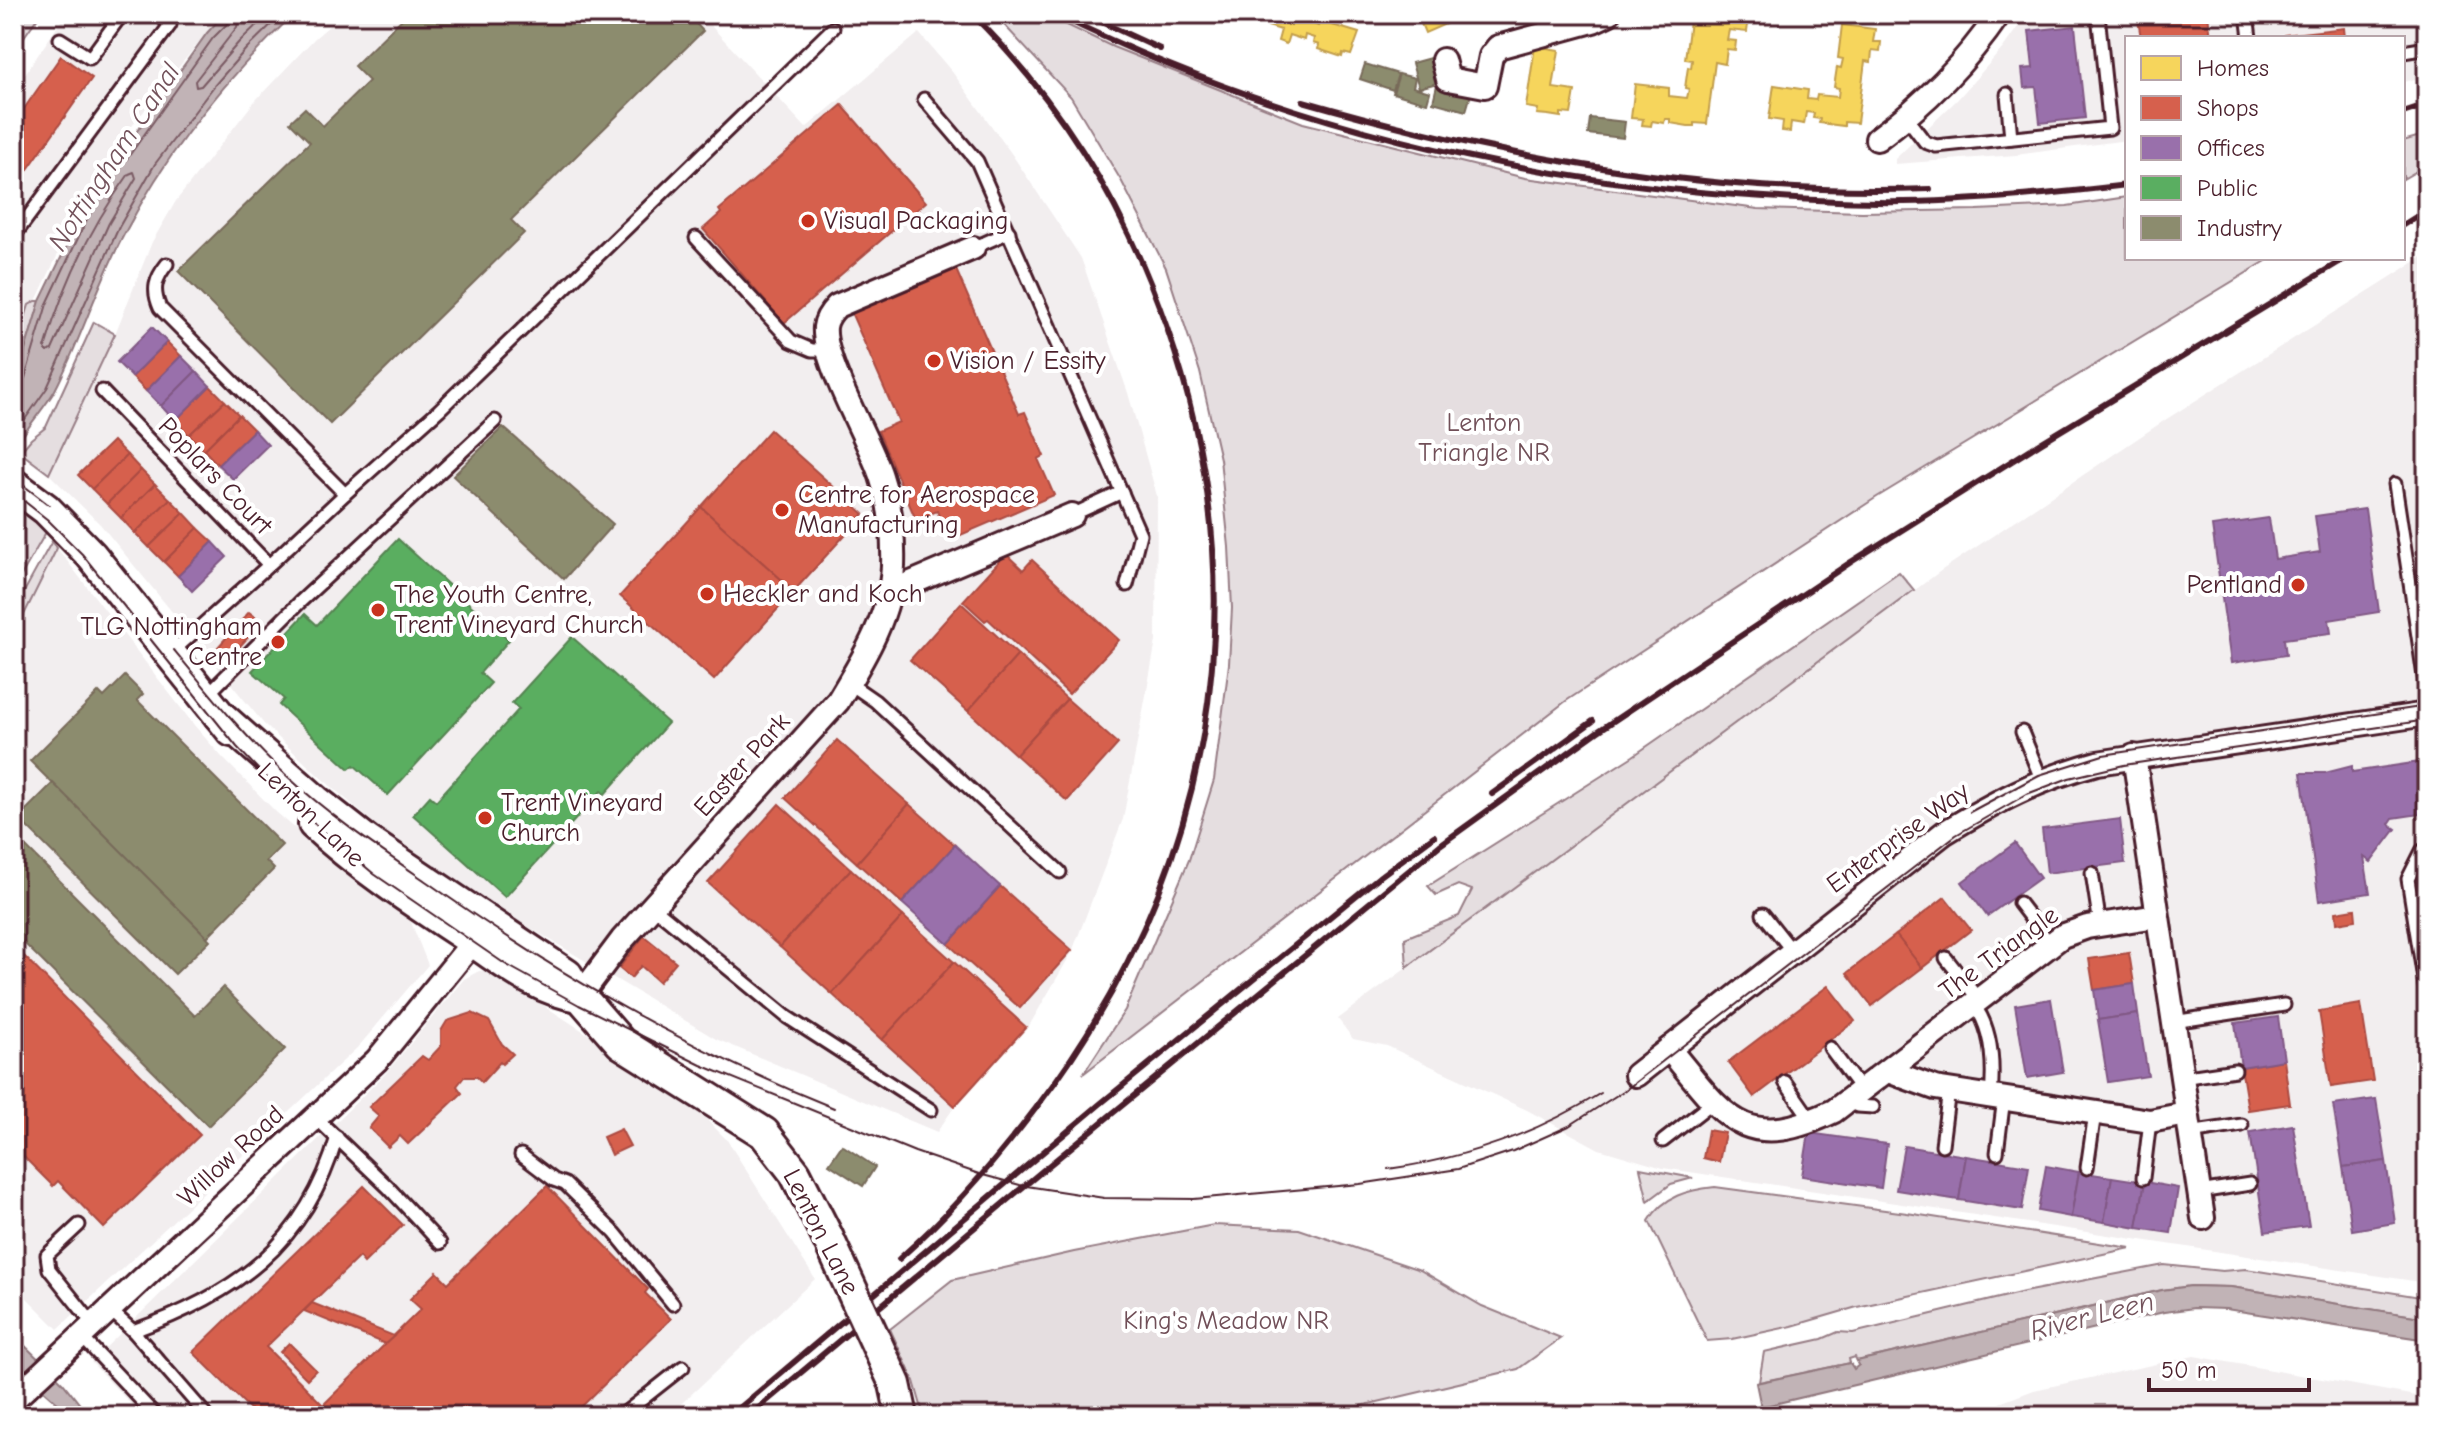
<svg xmlns="http://www.w3.org/2000/svg" width="2441" height="1430" font-family="'Comic Neue',sans-serif">
<style>
.built{fill:#f2eeef}
.green{fill:#e5dee0;stroke:#987e86;stroke-width:2}
.water{fill:#c1b3b6;stroke:#91787e;stroke-width:2}
.homes{fill:#f6d55c;stroke:#c29e4d;stroke-width:2}
.shops{fill:#d6604d;stroke:#ac4c43;stroke-width:2}
.offices{fill:#9970ab;stroke:#815885;stroke-width:2}
.public{fill:#5aae61;stroke:#558351;stroke-width:2}
.industry{fill:#8c8c6e;stroke:#786b5a;stroke-width:2}
.lines{fill:none;stroke-linecap:round;stroke-linejoin:round}
.shore{stroke:#7a5a63;stroke-width:2}
.lane-casing{stroke:#4a1f2b;stroke-width:17}
.street-casing{stroke:#4a1f2b;stroke-width:28}
.secondary-casing{stroke:#4a1f2b;stroke-width:36}
.lane{stroke:#fff;stroke-width:11}
.street{stroke:#fff;stroke-width:22}
.secondary{stroke:#fff;stroke-width:30}
.tram{stroke:#4a1f2b;stroke-width:2}
.rail{stroke:#4a1f2b;stroke-width:6}
.secondary-bridge-casing{stroke:#4a1f2b;stroke-width:36;stroke-linecap:butt}
.secondary-bridge{stroke:#fff;stroke-width:30}
.poi-dot{fill:#c8321e;stroke:#fff;stroke-width:3}
.labels{text-anchor:middle;dominant-baseline:central;stroke-width:8;stroke-linejoin:round;paint-order:stroke}
.poi-label{font-size:26px;fill:#4a1f2b;stroke:#fff;text-anchor:start}
.park-label{font-size:26px;fill:#714f58;stroke:#fff}
.street-label{font-size:26px;fill:#4a1f2b;stroke:#fff}
.water-label{font-size:28px;font-style:italic;fill:#74535c;stroke:#fff}
</style>
<rect width="100%" height="100%" fill="#fff"/>
<filter id="ink" filterUnits="userSpaceOnUse"><feTurbulence type="fractalNoise" baseFrequency=".0125" numOctaves="2"/><feDisplacementMap in="SourceGraphic" scale="16" xChannelSelector="R" yChannelSelector="G"/><feConvolveMatrix kernelMatrix="1 2 1 2 8 2 1 2 1" color-interpolation-filters="sRGB"/></filter>
<g filter="url(#ink)">
<g class="built">
<polygon points="66,14 221,14 129,130 82,203 36,301 29,305 14,353 14,90"/>
<polygon points="343,14 700,14 806,128 919,33 953,73 1011,153 1081,258 1128,393 1157,496 1156,641 1123,819 1072,952 1029,1026 955,1106 937,1132 716,1039 507,914 388,835 319,776 264,724 100,524 49,474 115,334 152,242 176,201 254,102 315,38"/>
<polygon points="2027,14 2427,14 2427,76 2403,82 2403,38 2127,38 2127,140 2016,155 1895,164 1895,159 1957,100 2003,48"/>
<polygon points="2427,254 2427,1283 1663,1168 1599,1149 1527,1110 1387,1046 1353,1039 1338,1019 1942,570 2165,420"/>
<polygon points="57,548 194,725 221,756 276,812 354,879 411,922 428,965 359,1046 58,1329 14,1285 14,637"/>
<polygon points="479,971 490,971 681,1094 727,1140 815,1279 668,1416 142,1416 91,1362 386,1073 464,979"/>
<polygon points="2194,1356 2427,1398 2427,1416 1965,1416 2034,1390"/>
</g>
<g class="green">
<polygon points="14,14 40,14 14,51"/>
<polygon points="994,14 1044,14 1113,47 1303,123 1525,178 1758,209 1862,212 1977,210 2067,206 2127,197 2127,258 2271,258 1877,497 1566,701 1083,1074 1125,1010 1189,860 1214,780 1229,664 1232,608 1229,547 1220,459 1200,372 1166,268 1122,182 1071,97"/>
<polygon points="2427,134 2427,165 2403,179 2403,141"/>
<polygon points="36,301 40,301 14,387 14,353 29,305"/>
<polygon points="94,322 115,334 49,474 20,452 31,439 46,427"/>
<polygon points="14,504 39,522 46,532 14,588"/>
<polygon points="52,541 57,548 14,635 14,610"/>
<polygon points="1899,572 1914,590 1407,967 1405,938 1459,916 1472,890 1458,885 1436,895 1428,886 1633,756"/>
<polygon points="1640,1168 1693,1178 1671,1184 1648,1201"/>
<path d="M 1715,1187 L 1907,1213 L 2131,1248 L 1857,1307 L 1792,1326 L 1732,1339 L 1707,1341 L 1649,1221 C 1663,1196 1688,1190 1715,1187 Z"/>
<polygon points="1214,1225 1299,1229 1420,1270 1482,1306 1561,1338 1518,1369 1318,1416 924,1416 914,1381 890,1329 952,1280 1074,1252"/>
<polygon points="2164,1265 2222,1271 2246,1269 2427,1298 2427,1318 2231,1287 2191,1286 2162,1290 1857,1361 1855,1357 1849,1359 1850,1363 1759,1382 1764,1352 1822,1339 1838,1332 1853,1333 2024,1292"/>
</g>
<g class="water">
<path d="M 224,14 L 294,14 C 227,77 170,148 127,229 C 98,281 82,338 55,390 C 43,411 24,429 14,451 L 14,387 L 40,301 L 92,194 L 207,33 Z"/>
<polygon points="2191,1286 2231,1287 2427,1318 2427,1340 2226,1309 2194,1308 2164,1312 1761,1407 1756,1383 1850,1363 1854,1369 1859,1365 1857,1361 2162,1290"/>
<polygon points="14,1335 63,1383 89,1416 72,1416 14,1364"/>
</g>
<g class="homes">
<polygon points="1250,14 1313,14 1310,23 1318,26 1319,21 1359,33 1351,55 1343,53 1342,57 1318,49 1319,45 1313,43 1314,38 1305,35 1304,40 1289,35 1286,44 1278,41 1281,30 1268,26 1270,20"/>
<polygon points="1417,14 1468,14 1425,33"/>
<polygon points="1710,14 1758,14 1757,18 1749,17 1747,32 1729,30 1727,40 1736,41 1735,50 1727,49 1725,64 1715,62 1707,124 1694,123 1694,126 1688,126 1670,123 1670,119 1665,119 1664,123 1652,121 1651,126 1642,125 1643,119 1631,118 1635,84 1669,88 1669,96 1687,98 1689,89 1685,88 1688,67 1691,68 1692,60 1685,59 1690,21 1709,23"/>
<polygon points="1842,25 1875,29 1873,42 1881,42 1880,51 1872,50 1871,62 1865,61 1857,123 1844,122 1844,126 1819,123 1820,119 1813,118 1814,113 1806,112 1804,124 1791,122 1790,132 1782,131 1783,121 1769,119 1774,85 1808,90 1807,99 1816,100 1817,95 1838,97 1839,88 1834,87 1837,67 1841,68 1843,59 1838,58"/>
<polygon points="1535,46 1559,50 1553,88 1575,91 1571,114 1561,113 1561,117 1548,115 1537,114 1538,109 1526,107"/>
</g>
<g class="shops">
<polygon points="2137,14 2208,14 2211,38 2141,38"/>
<polygon points="2344,28 2345,38 2285,38 2285,35"/>
<polygon points="61,56 92,78 14,189 14,123"/>
<polygon points="842,105 926,202 784,323 703,229 721,213 719,210"/>
<polygon points="954,265 1019,414 1025,412 1044,456 1038,459 1054,495 949,540 937,511 916,520 878,431 899,422 850,310"/>
<polygon points="167,342 181,356 146,391 132,377"/>
<polygon points="210,386 225,401 189,435 175,421"/>
<polygon points="225,401 239,415 204,450 189,435"/>
<polygon points="239,415 254,430 218,465 204,450"/>
<polygon points="770,430 864,514 794,591 701,507"/>
<polygon points="113,441 127,455 92,489 78,475"/>
<polygon points="127,455 141,470 107,504 92,489"/>
<polygon points="141,470 155,484 121,518 107,504"/>
<polygon points="155,484 170,499 135,533 121,518"/>
<polygon points="170,499 184,513 149,547 135,533"/>
<polygon points="701,507 794,591 714,680 620,596"/>
<polygon points="184,513 198,528 164,562 149,547"/>
<polygon points="198,528 213,542 178,576 164,562"/>
<polygon points="1006,554 1023,570 1032,560 1119,640 1069,694 988,619 985,621 963,601"/>
<polygon points="961,603 1018,655 968,711 910,660"/>
<polygon points="249,612 258,619 248,630 252,633 230,657 218,647"/>
<polygon points="1018,655 1067,699 1016,755 968,711"/>
<polygon points="1067,699 1118,744 1067,801 1016,755"/>
<polygon points="837,740 909,804 857,863 785,798"/>
<polygon points="779,804 851,869 780,947 708,883"/>
<polygon points="909,804 955,845 902,903 857,863"/>
<polygon points="851,869 903,916 832,994 780,947"/>
<polygon points="1000,886 1072,950 1020,1008 948,944"/>
<polygon points="1945,897 1971,930 1922,968 1896,935"/>
<polygon points="2355,909 2356,920 2337,923 2336,912"/>
<polygon points="903,916 954,962 882,1040 832,994"/>
<polygon points="1896,935 1922,968 1872,1006 1847,973"/>
<polygon points="644,936 676,962 659,982 641,966 631,978 619,968"/>
<polygon points="14,946 200,1135 104,1228 58,1181 53,1186 14,1147"/>
<polygon points="2129,953 2134,984 2094,990 2089,959"/>
<polygon points="954,962 1026,1027 955,1106 882,1040"/>
<polygon points="1828,986 1855,1021 1754,1097 1728,1062"/>
<polygon points="2361,1004 2373,1081 2331,1087 2319,1011"/>
<polygon points="472,1013 489,1021 502,1044 513,1054 502,1064 500,1062 482,1082 477,1077 464,1077 457,1086 462,1093 408,1144 400,1136 388,1147 369,1128 379,1116 369,1107 422,1056 428,1060 441,1046 441,1031 447,1021"/>
<polygon points="2284,1060 2290,1104 2248,1110 2241,1067"/>
<polygon points="621,1129 630,1146 611,1155 603,1137"/>
<polygon points="1708,1130 1725,1133 1719,1162 1703,1158"/>
<polygon points="364,1186 403,1225 364,1263 359,1257 266,1347 323,1405 421,1309 410,1299 437,1272 448,1283 547,1186 648,1289 645,1293 671,1319 572,1416 257,1416 193,1352"/>
<polygon points="312,1303 394,1336 385,1344 304,1311"/>
<polygon points="289,1343 316,1370 307,1379 280,1352"/>
</g>
<g class="offices">
<polygon points="2075,26 2085,118 2040,123 2036,87 2024,88 2022,69 2033,68 2029,31"/>
<polygon points="152,327 167,342 132,377 117,362"/>
<polygon points="181,356 196,371 161,406 146,391"/>
<polygon points="196,371 210,386 175,421 161,406"/>
<polygon points="254,430 268,445 233,479 218,465"/>
<polygon points="2365,509 2379,612 2329,620 2331,633 2284,639 2286,655 2231,663 2212,526 2269,518 2275,559 2320,552 2315,516"/>
<polygon points="213,542 227,557 192,591 178,576"/>
<polygon points="2427,761 2427,813 2393,818 2389,824 2396,829 2371,862 2364,857 2370,893 2319,901 2301,773 2325,773 2352,766 2352,772"/>
<polygon points="2120,819 2125,863 2047,873 2042,829"/>
<polygon points="2015,843 2040,878 1987,916 1962,882"/>
<polygon points="955,845 1000,886 948,944 902,903"/>
<polygon points="2134,984 2138,1014 2098,1020 2094,990"/>
<polygon points="2051,999 2063,1072 2027,1078 2015,1005"/>
<polygon points="2138,1014 2148,1076 2108,1082 2098,1020"/>
<polygon points="2278,1017 2284,1060 2241,1067 2235,1023"/>
<polygon points="2376,1099 2386,1161 2343,1167 2333,1105"/>
<polygon points="2293,1125 2309,1226 2265,1232 2250,1132"/>
<polygon points="1809,1133 1887,1144 1881,1188 1802,1176"/>
<polygon points="1904,1146 1966,1156 1959,1200 1896,1190"/>
<polygon points="1966,1156 2029,1166 2022,1210 1959,1200"/>
<polygon points="2386,1161 2395,1223 2352,1230 2343,1167"/>
<polygon points="2046,1166 2079,1172 2071,1217 2038,1211"/>
<polygon points="2079,1172 2112,1177 2104,1222 2071,1217"/>
<polygon points="2112,1177 2145,1182 2137,1228 2104,1222"/>
<polygon points="2145,1182 2178,1188 2171,1233 2137,1228"/>
</g>
<g class="public">
<polygon points="398,539 509,640 480,673 491,683 388,795 354,765 349,769 279,705 284,699 252,671 305,614 317,625"/>
<polygon points="572,637 668,723 605,794 601,791 505,897 413,815 430,796 436,801 519,709 512,703"/>
</g>
<g class="industry">
<polygon points="407,14 687,14 703,31 511,220 524,233 330,424 178,271 310,142 290,122 305,108 323,126 369,81 354,66"/>
<polygon points="1430,58 1437,83 1419,88 1412,63"/>
<polygon points="1365,64 1398,74 1393,90 1360,79"/>
<polygon points="1399,74 1415,78 1413,87 1430,92 1427,103 1393,93"/>
<polygon points="1437,85 1471,94 1466,111 1433,102"/>
<polygon points="1590,118 1625,122 1623,138 1588,134"/>
<polygon points="503,427 613,524 564,579 453,476"/>
<polygon points="125,676 143,694 137,700 282,845 266,861 274,869 207,937 30,761 99,692 104,697"/>
<polygon points="53,783 210,940 175,974 18,818"/>
<polygon points="14,835 195,1016 223,987 285,1049 208,1126 14,933"/>
<polygon points="842,1145 875,1167 863,1186 829,1164"/>
</g>
<g class="lines">
<g class="shore">
<polyline points="240,14 237,27 195,81 196,87 201,86 239,42 268,14"/>
<path d="M 134,172 L 136,178 L 109,223 L 52,350 L 47,352 L 45,348 C 63,285 91,226 129,174 Z"/>
<polyline points="14,383 20,383 25,378 47,304 87,219 99,198 213,38 229,22 230,14"/>
<polyline points="14,435 47,388 119,227 155,164 214,86 246,49 282,14"/>
</g>
<defs>
<g id="lane">
<polyline points="2247,14 2250,38"/>
<polyline points="60,39 90,58 122,14"/>
<polyline points="2403,52 2427,48"/>
<polyline points="2007,94 2011,138"/>
<polyline points="924,99 977,161 1140,534 1127,585"/>
<polyline points="1906,117 1925,142 1936,146 2110,128 2098,14"/>
<polyline points="14,236 170,25 159,14"/>
<polyline points="696,238 791,341 812,350 828,350"/>
<polyline points="973,248 1009,232"/>
<path d="M 167,264 C 155,279 152,290 160,308 L 345,494 L 269,565"/>
<polyline points="102,391 269,565 172,652"/>
<polyline points="2395,484 2427,696"/>
<polyline points="345,494 439,410 833,28"/>
<polyline points="1072,515 1122,492"/>
<polyline points="849,683 875,701 1060,872"/>
<polyline points="205,697 300,602 495,421"/>
<polyline points="2022,732 2042,781"/>
<polyline points="2427,850 2422,851 2408,879 2427,998"/>
<polyline points="2092,873 2100,925"/>
<polyline points="2019,903 2051,945"/>
<polyline points="652,906 787,1017 931,1110"/>
<polyline points="1763,914 1793,952"/>
<polyline points="1946,958 1979,1000"/>
<path d="M 1974,1005 C 1993,1030 1994,1065 1991,1096"/>
<polyline points="2173,1022 2284,1005"/>
<polyline points="1830,1048 1862,1091"/>
<polyline points="2181,1078 2235,1070"/>
<polyline points="1785,1082 1812,1121"/>
<polyline points="1847,1102 1857,1106 1873,1107"/>
<polyline points="315,1117 388,1187 440,1243"/>
<polyline points="2189,1133 2242,1125"/>
<polyline points="1663,1141 1713,1102"/>
<polyline points="1942,1145 1949,1090"/>
<polyline points="1997,1153 2004,1098"/>
<polyline points="521,1155 554,1180 565,1184 615,1233 673,1304"/>
<polyline points="2087,1168 2095,1113"/>
<polyline points="2143,1178 2150,1121"/>
<polyline points="2199,1192 2250,1184"/>
<polyline points="79,1225 47,1255 49,1269 93,1324"/>
<polyline points="109,1309 133,1331 207,1416"/>
<path d="M 133,1331 C 235,1295 306,1245 337,1137"/>
<polyline points="81,1336 156,1416"/>
<polyline points="621,1416 683,1367"/>
</g>
<g id="street">
<polyline points="1443,60 1448,79 1485,86 1491,56 1498,47 1593,21 1608,14"/>
<path d="M 1877,139 C 1926,103 1965,64 1999,14"/>
<polyline points="890,592 1072,515"/>
<polyline points="2134,756 2203,1218"/>
<path d="M 580,996 L 622,940 L 838,701 C 862,661 891,615 893,566 C 894,536 890,504 881,476 C 869,439 822,361 825,327 C 826,318 831,312 837,306 L 973,248"/>
<path d="M 1669,1049 C 1724,1115 1742,1155 1834,1111 L 2062,936 L 2087,927 L 2157,916"/>
<polyline points="1888,1071 1935,1088 2150,1121 2186,1114"/>
<path d="M 1636,1075 L 1944,833 C 1995,802 2038,779 2097,763 L 2427,714"/>
<polyline points="14,1399 377,1060 473,942 470,929"/>
</g>
<g id="secondary">
<polyline points="14,485 46,509 91,555 232,731"/>
<polyline points="219,715 316,801 367,841 567,975 580,996 621,1043 764,1133 795,1173 827,1236"/>
<path d="M 314,824 C 360,867 414,902 467,937 C 501,960 538,991 580,996"/>
<polyline points="885,1362 895,1384 902,1416"/>
</g>
</defs>
<use href="#lane" class="lane-casing"/>
<use href="#street" class="street-casing"/>
<use href="#secondary" class="secondary-casing"/>
<use href="#lane" class="lane"/>
<use href="#street" class="street"/>
<use href="#secondary" class="secondary"/>
<g class="tram">
<polyline points="14,478 49,505"/>
<polyline points="14,493 48,520 82,554 237,747 290,803 374,874 505,964 579,1005 701,1065 915,1152 979,1174 1020,1185 1104,1198 1194,1199 1360,1184 1458,1169 1513,1151 1569,1126 1628,1088 1956,835 2027,794 2069,778 2124,765 2427,720"/>
<path d="M 174,650 C 210,694 245,737 287,776 C 330,816 379,849 427,882 C 558,975 685,1048 834,1108"/>
<polyline points="1970,812 2039,775 2103,755 2427,706"/>
<path d="M 1388,1169 C 1463,1159 1537,1133 1601,1093"/>
</g>
<g class="rail">
<path d="M 1056,14 C 1276,123 1520,182 1765,197 C 1811,200 1858,203 1904,202 C 1979,201 2053,194 2127,185"/>
<polyline points="1084,14 1160,49"/>
<path d="M 1303,101 C 1505,159 1719,197 1930,189"/>
<polyline points="2403,113 2427,105"/>
<polyline points="2403,225 2427,210"/>
<polyline points="1492,794 1593,721"/>
<path d="M 899,1259 C 950,1214 995,1162 1036,1108 C 1211,877 1263,604 1167,328 C 1126,209 1062,103 972,14"/>
<polyline points="730,1416 1100,1104 1379,877 1434,836"/>
<polyline points="749,1416 1047,1167 1440,845 1597,732 1851,562 2042,442 2346,258"/>
</g>
<defs>
<polyline id="secondary-bridge" points="827,1236 885,1362"/>
</defs>
<use href="#secondary-bridge" class="secondary-bridge-casing"/>
<use href="#secondary-bridge" class="secondary-bridge"/>
</g>
</g>
<g class="poi-dot">
<circle cx="808" cy="221" r="8"/>
<circle cx="934" cy="361" r="8"/>
<circle cx="782" cy="510" r="8"/>
<circle cx="2298" cy="585" r="8"/>
<circle cx="707" cy="594" r="8"/>
<circle cx="378" cy="610" r="8"/>
<circle cx="278" cy="642" r="8"/>
<circle cx="485" cy="818" r="8"/>
</g>
<g class="labels">
<g class="poi-label">
<text x="824" y="221">Visual Packaging</text>
<text x="950" y="361">Vision / Essity</text>
<text x="798" y="495">Centre for Aerospace<tspan x="798" dy="30">Manufacturing</tspan></text>
<text x="2282" y="585" text-anchor="end">Pentland</text>
<text x="723" y="594">Heckler and Koch</text>
<text x="394" y="595">The Youth Centre,<tspan x="394" dy="30">Trent Vineyard Church</tspan></text>
<text x="262" y="627" text-anchor="end">TLG Nottingham<tspan x="262" dy="30">Centre</tspan></text>
<text x="501" y="803">Trent Vineyard<tspan x="501" dy="30">Church</tspan></text>
</g>
<g class="park-label">
<text x="1484" y="423">Lenton<tspan x="1484" dy="30">Triangle NR</tspan></text>
<text x="1226" y="1321">King's Meadow NR</text>
</g>
<g class="street-label">
<text transform="translate(215 476) rotate(46)">Poplars Court</text>
<text transform="translate(742 765) rotate(-48)">Easter Park</text>
<text transform="translate(311 815) rotate(44)">Lenton Lane</text>
<text transform="translate(1898 838) rotate(-36)">Enterprise Way</text>
<text transform="translate(1999 953) rotate(-36)">The Triangle</text>
<text transform="translate(231 1156) rotate(-43)">Willow Road</text>
<text transform="translate(821 1232) rotate(63)">Lenton Lane</text>
</g>
<g class="water-label">
<text transform="translate(114 157) rotate(-57)">Nottingham Canal</text>
<text transform="translate(2092 1316) rotate(-14)">River Leen</text>
</g>
</g>
<rect width="2441" height="1430" fill="none" stroke="#fff" stroke-width="48"/>
<rect x="24" y="24" width="2393" height="1382" fill="none" stroke="#4a1f2b" stroke-width="3" filter="url(#ink)"/>
<rect x="2125" y="36" width="280" height="224" fill="#ffffff" stroke="#b7a5aa" stroke-width="2"/>
<rect x="2141" y="56" width="40" height="24" fill="#f6d55c" stroke="#b7a5aa" stroke-width="2"/>
<text x="2197" y="76" font-size="24" fill="#4a1f2b">Homes</text>
<rect x="2141" y="96" width="40" height="24" fill="#d6604d" stroke="#b7a5aa" stroke-width="2"/>
<text x="2197" y="116" font-size="24" fill="#4a1f2b">Shops</text>
<rect x="2141" y="136" width="40" height="24" fill="#9970ab" stroke="#b7a5aa" stroke-width="2"/>
<text x="2197" y="156" font-size="24" fill="#4a1f2b">Offices</text>
<rect x="2141" y="176" width="40" height="24" fill="#5aae61" stroke="#b7a5aa" stroke-width="2"/>
<text x="2197" y="196" font-size="24" fill="#4a1f2b">Public</text>
<rect x="2141" y="216" width="40" height="24" fill="#8c8c6e" stroke="#b7a5aa" stroke-width="2"/>
<text x="2197" y="236" font-size="24" fill="#4a1f2b">Industry</text>
<path d="M2149 1378v12h160v-12" fill="none" stroke="#4a1f2b" stroke-width="4"/>
<text x="2161" y="1378" font-size="24" fill="#4a1f2b" stroke="#ffffff" stroke-width="6" paint-order="stroke">50 m</text>
</svg>
